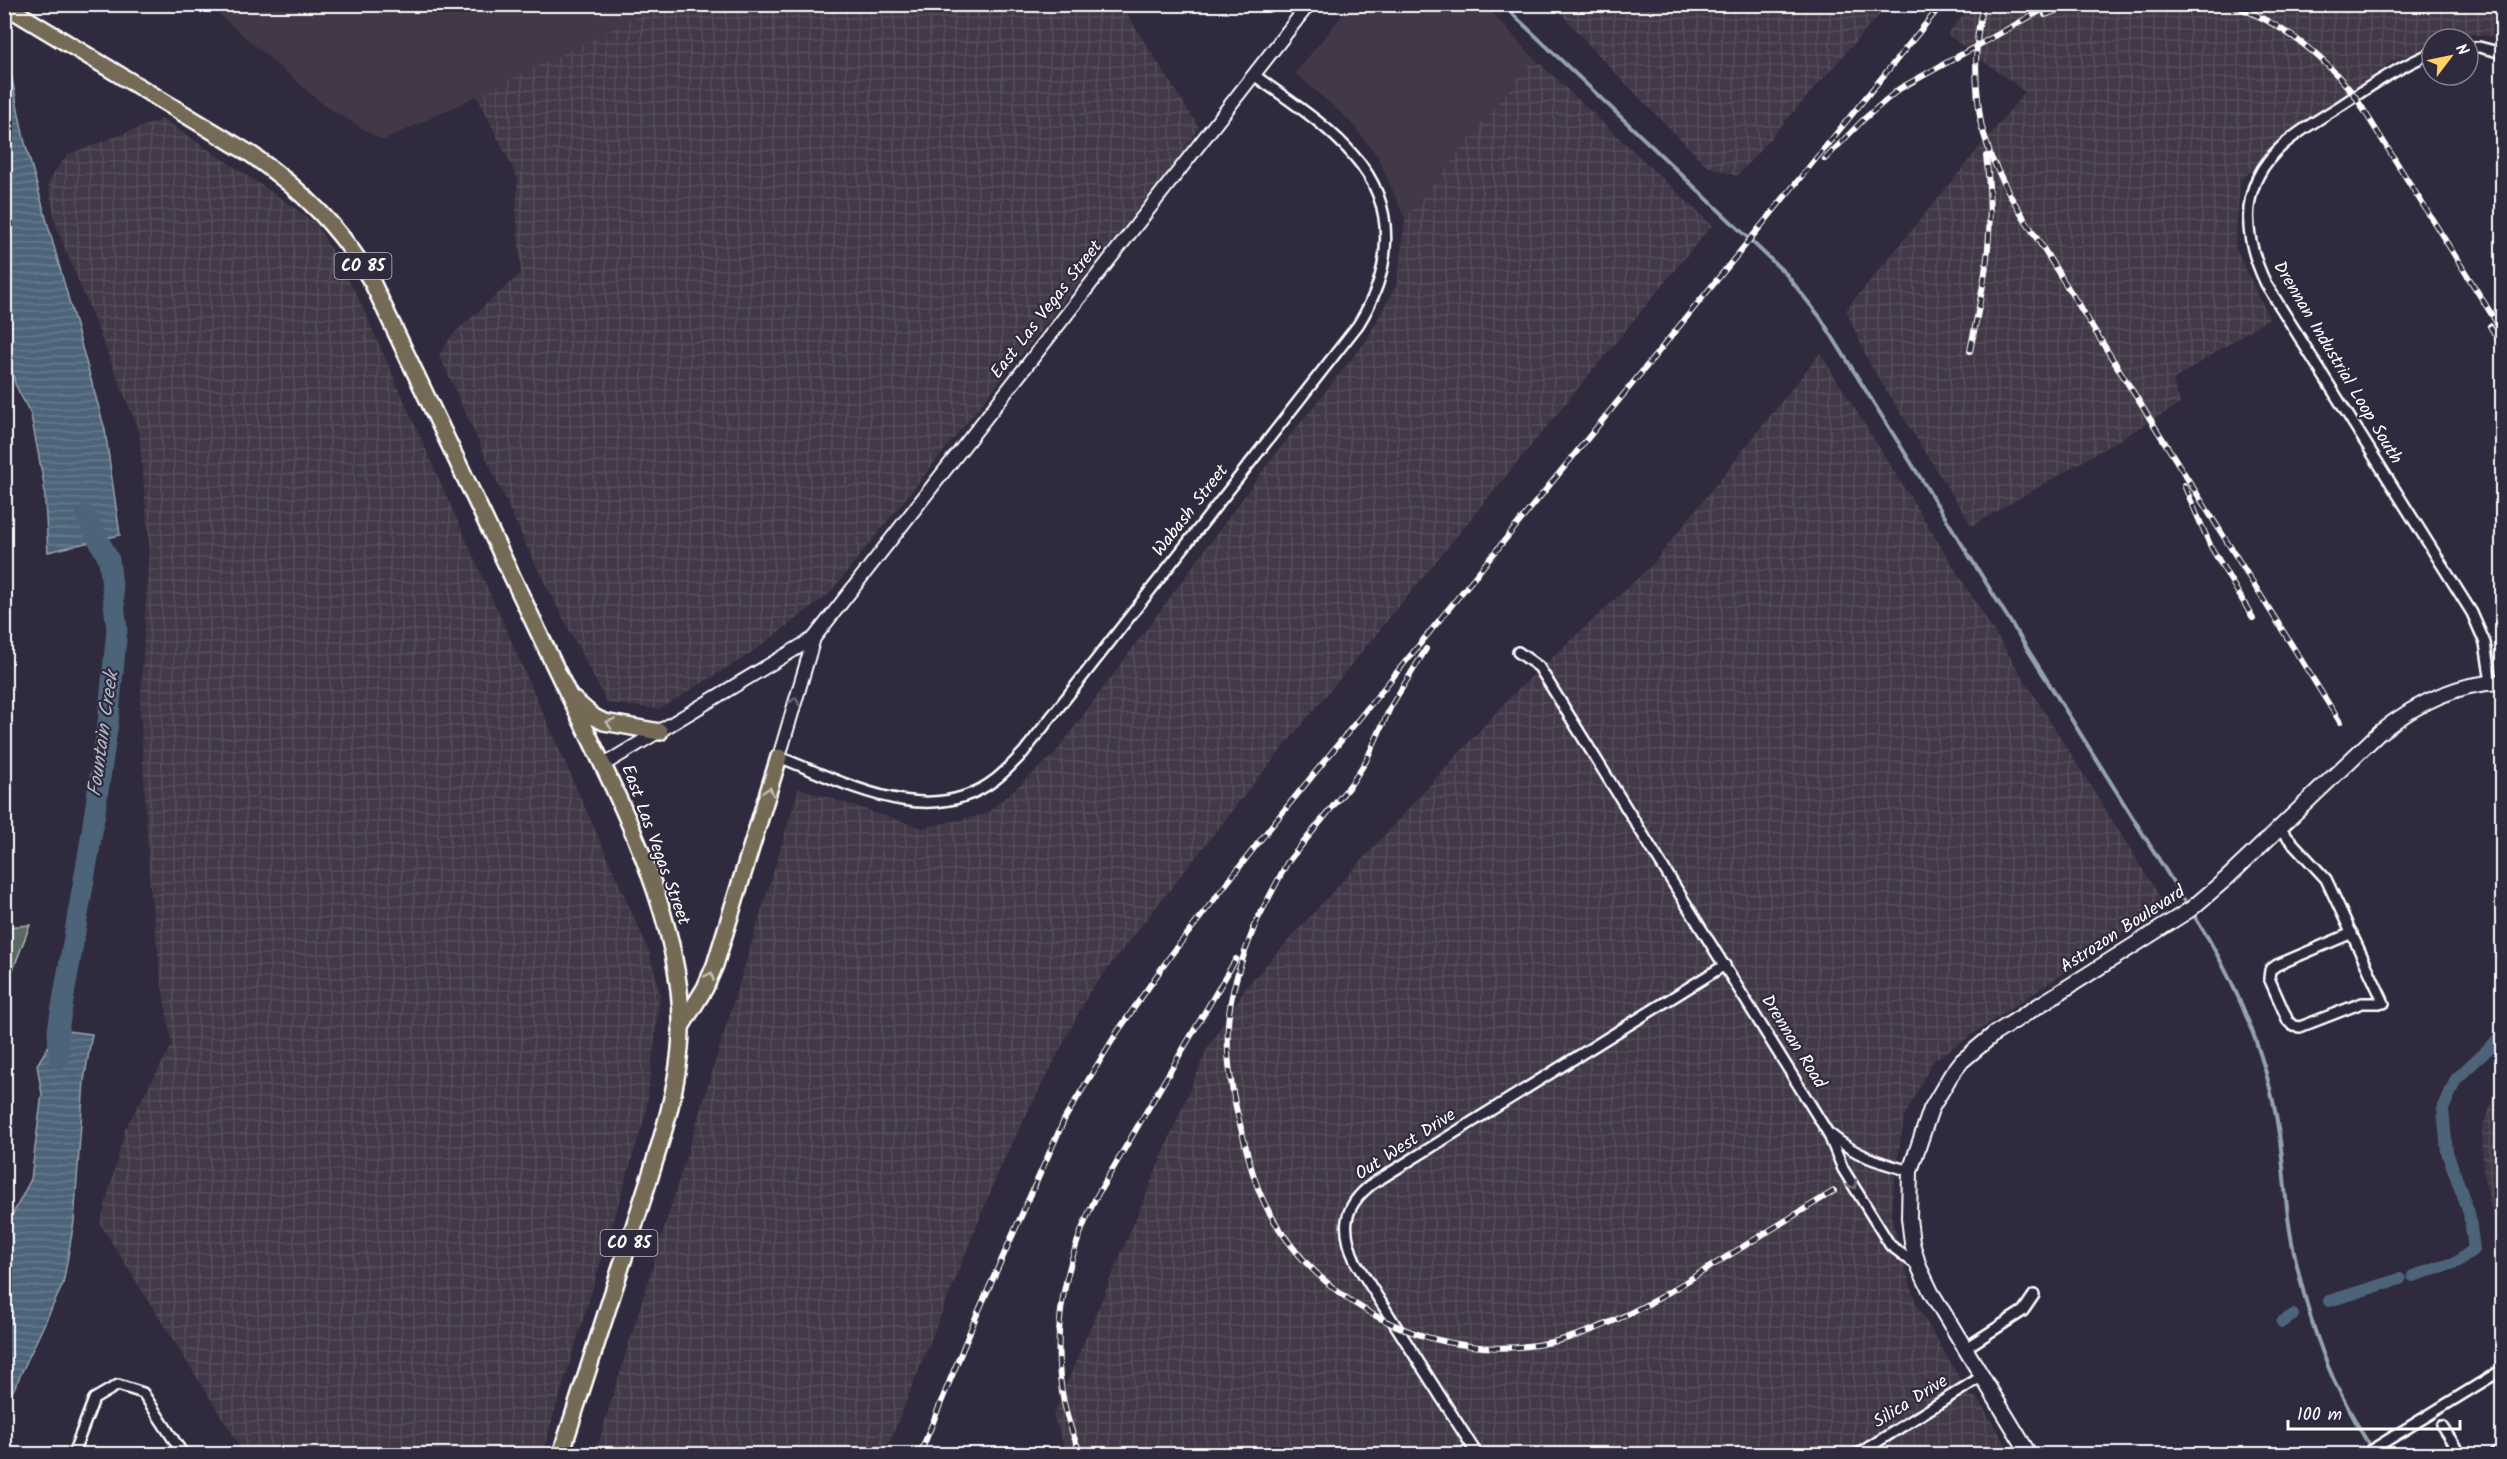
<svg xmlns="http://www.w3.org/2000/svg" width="2507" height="1459" font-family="Kalam,sans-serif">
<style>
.built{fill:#423947}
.industrial{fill:url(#industrial-grid)}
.grass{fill:url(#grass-tufts);stroke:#acb5b1;stroke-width:1.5}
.water{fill:url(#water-rules);stroke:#95a2af;stroke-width:1.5}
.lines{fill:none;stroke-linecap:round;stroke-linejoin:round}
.stream{stroke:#95a2af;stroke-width:4}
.canal{stroke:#4e6479;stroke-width:12}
.river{stroke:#4e6479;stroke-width:21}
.minor-casing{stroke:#fff;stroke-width:14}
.tertiary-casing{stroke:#fff;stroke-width:16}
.secondary-casing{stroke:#fff;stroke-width:18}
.primary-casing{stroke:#fff;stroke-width:20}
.minor{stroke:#2f2a3d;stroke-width:9}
.tertiary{stroke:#2f2a3d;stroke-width:12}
.secondary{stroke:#2f2a3d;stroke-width:14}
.primary{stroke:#746b55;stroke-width:15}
.rail-casing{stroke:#fff;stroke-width:6}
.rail{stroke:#2f2a3d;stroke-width:4;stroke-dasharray:11;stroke-linecap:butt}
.oneway{stroke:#6d6a77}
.oneway2{stroke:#c0bcb2}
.labels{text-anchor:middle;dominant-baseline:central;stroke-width:4.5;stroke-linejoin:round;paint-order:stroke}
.shield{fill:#2f2a3d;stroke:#c1bfc5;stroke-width:1.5}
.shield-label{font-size:16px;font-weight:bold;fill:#fff}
.street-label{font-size:18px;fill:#fff;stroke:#2f2a3d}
.water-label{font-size:20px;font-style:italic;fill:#afb9c3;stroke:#2f2a3d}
</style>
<defs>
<pattern id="industrial-grid" width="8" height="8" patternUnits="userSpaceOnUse" patternTransform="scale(1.5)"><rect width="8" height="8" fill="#423947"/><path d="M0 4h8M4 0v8" fill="none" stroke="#554d59"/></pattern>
<pattern id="grass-tufts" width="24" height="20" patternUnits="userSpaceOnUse" patternTransform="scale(1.5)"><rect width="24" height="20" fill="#5a6b63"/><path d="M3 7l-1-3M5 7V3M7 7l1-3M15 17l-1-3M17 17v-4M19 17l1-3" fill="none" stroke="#73817a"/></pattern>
<pattern id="water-rules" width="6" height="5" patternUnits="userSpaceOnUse" patternTransform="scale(1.5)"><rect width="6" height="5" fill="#4e6479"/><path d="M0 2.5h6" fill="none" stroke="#697b8d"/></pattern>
</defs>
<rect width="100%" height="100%" fill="#2f2a3d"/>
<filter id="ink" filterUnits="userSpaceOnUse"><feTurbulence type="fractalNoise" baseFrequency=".0167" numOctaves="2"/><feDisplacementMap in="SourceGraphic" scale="12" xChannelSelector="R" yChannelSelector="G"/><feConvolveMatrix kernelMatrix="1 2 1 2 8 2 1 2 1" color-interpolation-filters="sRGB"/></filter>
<g filter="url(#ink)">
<g class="built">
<polygon points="208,5 662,5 527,72 383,141 325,106"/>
<polygon points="1351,5 1485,5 1534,58 1405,219 1378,157 1349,120 1295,73"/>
</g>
<g class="industrial">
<polygon points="661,5 1121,5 1199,127 1179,158 829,594 750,654 659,709 607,703 532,558 439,355 453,334 521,273 516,210 518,179 477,96"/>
<polygon points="1553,5 1888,5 1737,176 1707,166 1612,70"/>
<polygon points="1972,5 2502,5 2502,38 2462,33 2448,39 2432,39 2432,45 2391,62 2240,180 2235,246 2269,318 2173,380 2180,404 1972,526 1870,365 1846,310 2025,92 1947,34"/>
<polygon points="1534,58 1712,225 1255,782 1090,991 1002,1163 885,1454 595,1454 799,788 922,828 986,814 1054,755 1273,457 1366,341 1397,283 1405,219"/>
<polygon points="163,119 282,199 317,225 358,297 649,951 660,994 646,1113 542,1454 245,1454 100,1224 125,1129 172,1045 161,979 150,886 140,711 149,545 139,431 56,226 48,183 56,169 69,154"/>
<polygon points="1820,353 2165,905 1933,1061 1904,1117 1890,1213 1916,1304 1970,1396 1977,1398 2012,1454 1068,1454 1053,1416 1206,1051 1246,987 1512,695 1652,565"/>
<polygon points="2502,1077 2502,1247 2496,1228 2483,1172 2482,1128"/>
</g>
<polygon class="grass" points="30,925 5,991 5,927"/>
<g class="water">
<polygon points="4,39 24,139 105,430 120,535 48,552 44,484 31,415 15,384 5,333"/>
<polygon points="58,1030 92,1034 84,1081 74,1222 63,1284 5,1408 5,1229 31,1179 42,1094 37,1065"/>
</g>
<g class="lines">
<path class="stream" d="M 1502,4 L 1786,274 L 1820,317 L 2208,938 C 2243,999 2269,1065 2279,1134 C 2285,1172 2285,1211 2293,1247 C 2302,1291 2315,1337 2333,1378 C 2345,1404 2360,1429 2374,1454"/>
<g class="canal">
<polyline points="2413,1276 2457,1262 2474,1249 2469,1213 2447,1152 2443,1109 2456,1079 2502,1036"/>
<polyline points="2329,1301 2400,1279"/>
<polyline points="2282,1322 2293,1315"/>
</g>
<polyline class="river" points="59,1059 58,1030 90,845 108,723 117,629 109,560 86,516"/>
<defs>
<g id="minor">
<polyline points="2468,47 2479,47 2502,53"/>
<path d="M 2432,53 C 2400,66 2369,87 2340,106 C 2321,118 2300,130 2283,145 C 2238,185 2242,234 2266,284 L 2472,613 L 2485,643 L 2491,682"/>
<polyline points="1518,652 1539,667 1828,1133 1843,1169 1890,1245 1919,1267"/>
<path d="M 779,757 C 846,783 930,831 996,779 C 1006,771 1014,762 1023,753 L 1358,325 C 1392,271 1399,207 1354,156 C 1327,124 1288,100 1254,75"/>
<polyline points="2278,827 2326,879 2384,1003 2362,1003 2300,1027 2293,1026 2288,1021 2269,978 2270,970 2277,965 2352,933"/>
<path d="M 1830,1134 C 1856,1156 1878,1162 1910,1171"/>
<polyline points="1964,1349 2023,1311 2034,1295"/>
<polyline points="2442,1426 2460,1454"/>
<polyline points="73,1454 94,1399 118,1385 143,1393 183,1454"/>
<path d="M 1477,1454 L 1356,1263 C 1341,1230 1342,1207 1372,1184 L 1725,965"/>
<polyline points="1858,1454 1981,1377"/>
<polyline points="2365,1454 2502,1370"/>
<polyline points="2494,1454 2502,1449"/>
</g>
<g id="tertiary">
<polyline points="779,757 814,638 1309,4"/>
<polyline points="603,765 814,638"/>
</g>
<path id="secondary" d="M 2029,1454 L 1931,1292 L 1919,1267 L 1912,1243 L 1909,1218 L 1910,1171 L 1931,1109 L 1951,1075 L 1962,1061 L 1994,1034 L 2191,909 L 2227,878 L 2379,733 C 2414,705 2457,683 2502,682"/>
<g id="primary">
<path d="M 4,5 L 252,155 C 303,191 341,228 372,282 C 431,405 489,529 548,652 C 599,761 684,908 681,1030 C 680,1090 656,1157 638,1214 C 613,1294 587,1374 561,1454"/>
<polyline points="573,699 594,717 604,722 660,732"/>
<polyline points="681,1027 705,988 715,965 779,757"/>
</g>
</defs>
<use href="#minor" class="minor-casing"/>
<use href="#tertiary" class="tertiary-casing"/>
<use href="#secondary" class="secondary-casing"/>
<use href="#primary" class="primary-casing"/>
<use href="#minor" class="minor"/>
<use href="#tertiary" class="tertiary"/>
<use href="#secondary" class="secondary"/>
<use href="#primary" class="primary"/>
<defs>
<g id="rail">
<path d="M 2229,4 C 2281,22 2321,53 2355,96 L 2502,331"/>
<polyline points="2045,15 2074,4"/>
<polyline points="1980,121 1991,157 2011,197 2340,722"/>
<path d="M 1982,129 C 1975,87 1973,47 1983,4"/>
<polyline points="1825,159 1864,119 1899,89 2053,4"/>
<polyline points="2490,326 2502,346"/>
<path d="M 1970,351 C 1985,280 1996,230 1986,156"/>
<polyline points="2184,485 2211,547 2253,618"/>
<path d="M 1257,920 C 1244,954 1230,988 1228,1025 C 1226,1060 1232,1094 1241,1128 C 1248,1155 1254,1185 1268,1210 C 1323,1311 1444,1368 1557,1341 C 1592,1333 1630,1314 1661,1297 L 1834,1191"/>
<polyline points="1253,928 1287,863 1351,784 1366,761 1391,706 1426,649"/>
<polyline points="920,1454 975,1319 1065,1118 1118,1031 1171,955 1269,829 1942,4"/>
<path d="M 1081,1454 C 1043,1372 1057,1278 1095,1199 L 1236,959"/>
</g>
</defs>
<use href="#rail" class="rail-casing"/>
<use href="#rail" class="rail"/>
</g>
<defs><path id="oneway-chevron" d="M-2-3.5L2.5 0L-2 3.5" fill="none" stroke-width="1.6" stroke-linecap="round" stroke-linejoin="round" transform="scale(1.5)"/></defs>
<g class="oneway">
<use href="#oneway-chevron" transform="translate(795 701) rotate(-74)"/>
<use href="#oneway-chevron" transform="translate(1853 1185) rotate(58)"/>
</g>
<g class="oneway2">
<use href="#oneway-chevron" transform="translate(610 723) rotate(-162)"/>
<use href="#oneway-chevron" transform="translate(769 791) rotate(-73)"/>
<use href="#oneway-chevron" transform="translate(710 976) rotate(-66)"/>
</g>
</g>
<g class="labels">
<g class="shield">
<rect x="334.5" y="253" width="57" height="26" rx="4.5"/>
<rect x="600.5" y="1230" width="57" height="26" rx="4.5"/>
</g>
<g class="shield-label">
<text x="363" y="266">CO 85</text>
<text x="629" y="1243">CO 85</text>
</g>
<g class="street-label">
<text transform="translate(1047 310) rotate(-52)">East Las Vegas Street</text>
<text transform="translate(2337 363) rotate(59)">Drennan Industrial Loop South</text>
<text transform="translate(1191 511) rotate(-52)">Wabash Street</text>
<text transform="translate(655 845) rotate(70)">East Las Vegas Street</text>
<text transform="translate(2123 930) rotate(-33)">Astrozon Boulevard</text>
<text transform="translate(1793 1042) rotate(58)">Drennan Road</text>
<text transform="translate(1406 1145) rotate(-33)">Out West Drive</text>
<text transform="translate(1911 1402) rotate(-32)">Silica Drive</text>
</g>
<g class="water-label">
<text transform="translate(104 734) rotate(-82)">Fountain Creek</text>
</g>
</g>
<rect width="2507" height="1459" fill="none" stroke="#2f2a3d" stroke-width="24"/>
<rect x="12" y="12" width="2483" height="1435" fill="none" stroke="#fff" stroke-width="2" filter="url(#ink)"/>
<g transform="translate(2450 57) rotate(58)"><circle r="28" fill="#2f2a3d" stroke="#827f8b" stroke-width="1.5"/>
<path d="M0-4.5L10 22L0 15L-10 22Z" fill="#ffd166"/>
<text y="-9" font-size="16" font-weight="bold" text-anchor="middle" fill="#ffffff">N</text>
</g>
<path d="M2288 1420v9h172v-9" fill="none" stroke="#ffffff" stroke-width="3"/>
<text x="2297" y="1420" font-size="18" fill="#ffffff" stroke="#2f2a3d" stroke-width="4.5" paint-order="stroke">100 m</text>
</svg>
